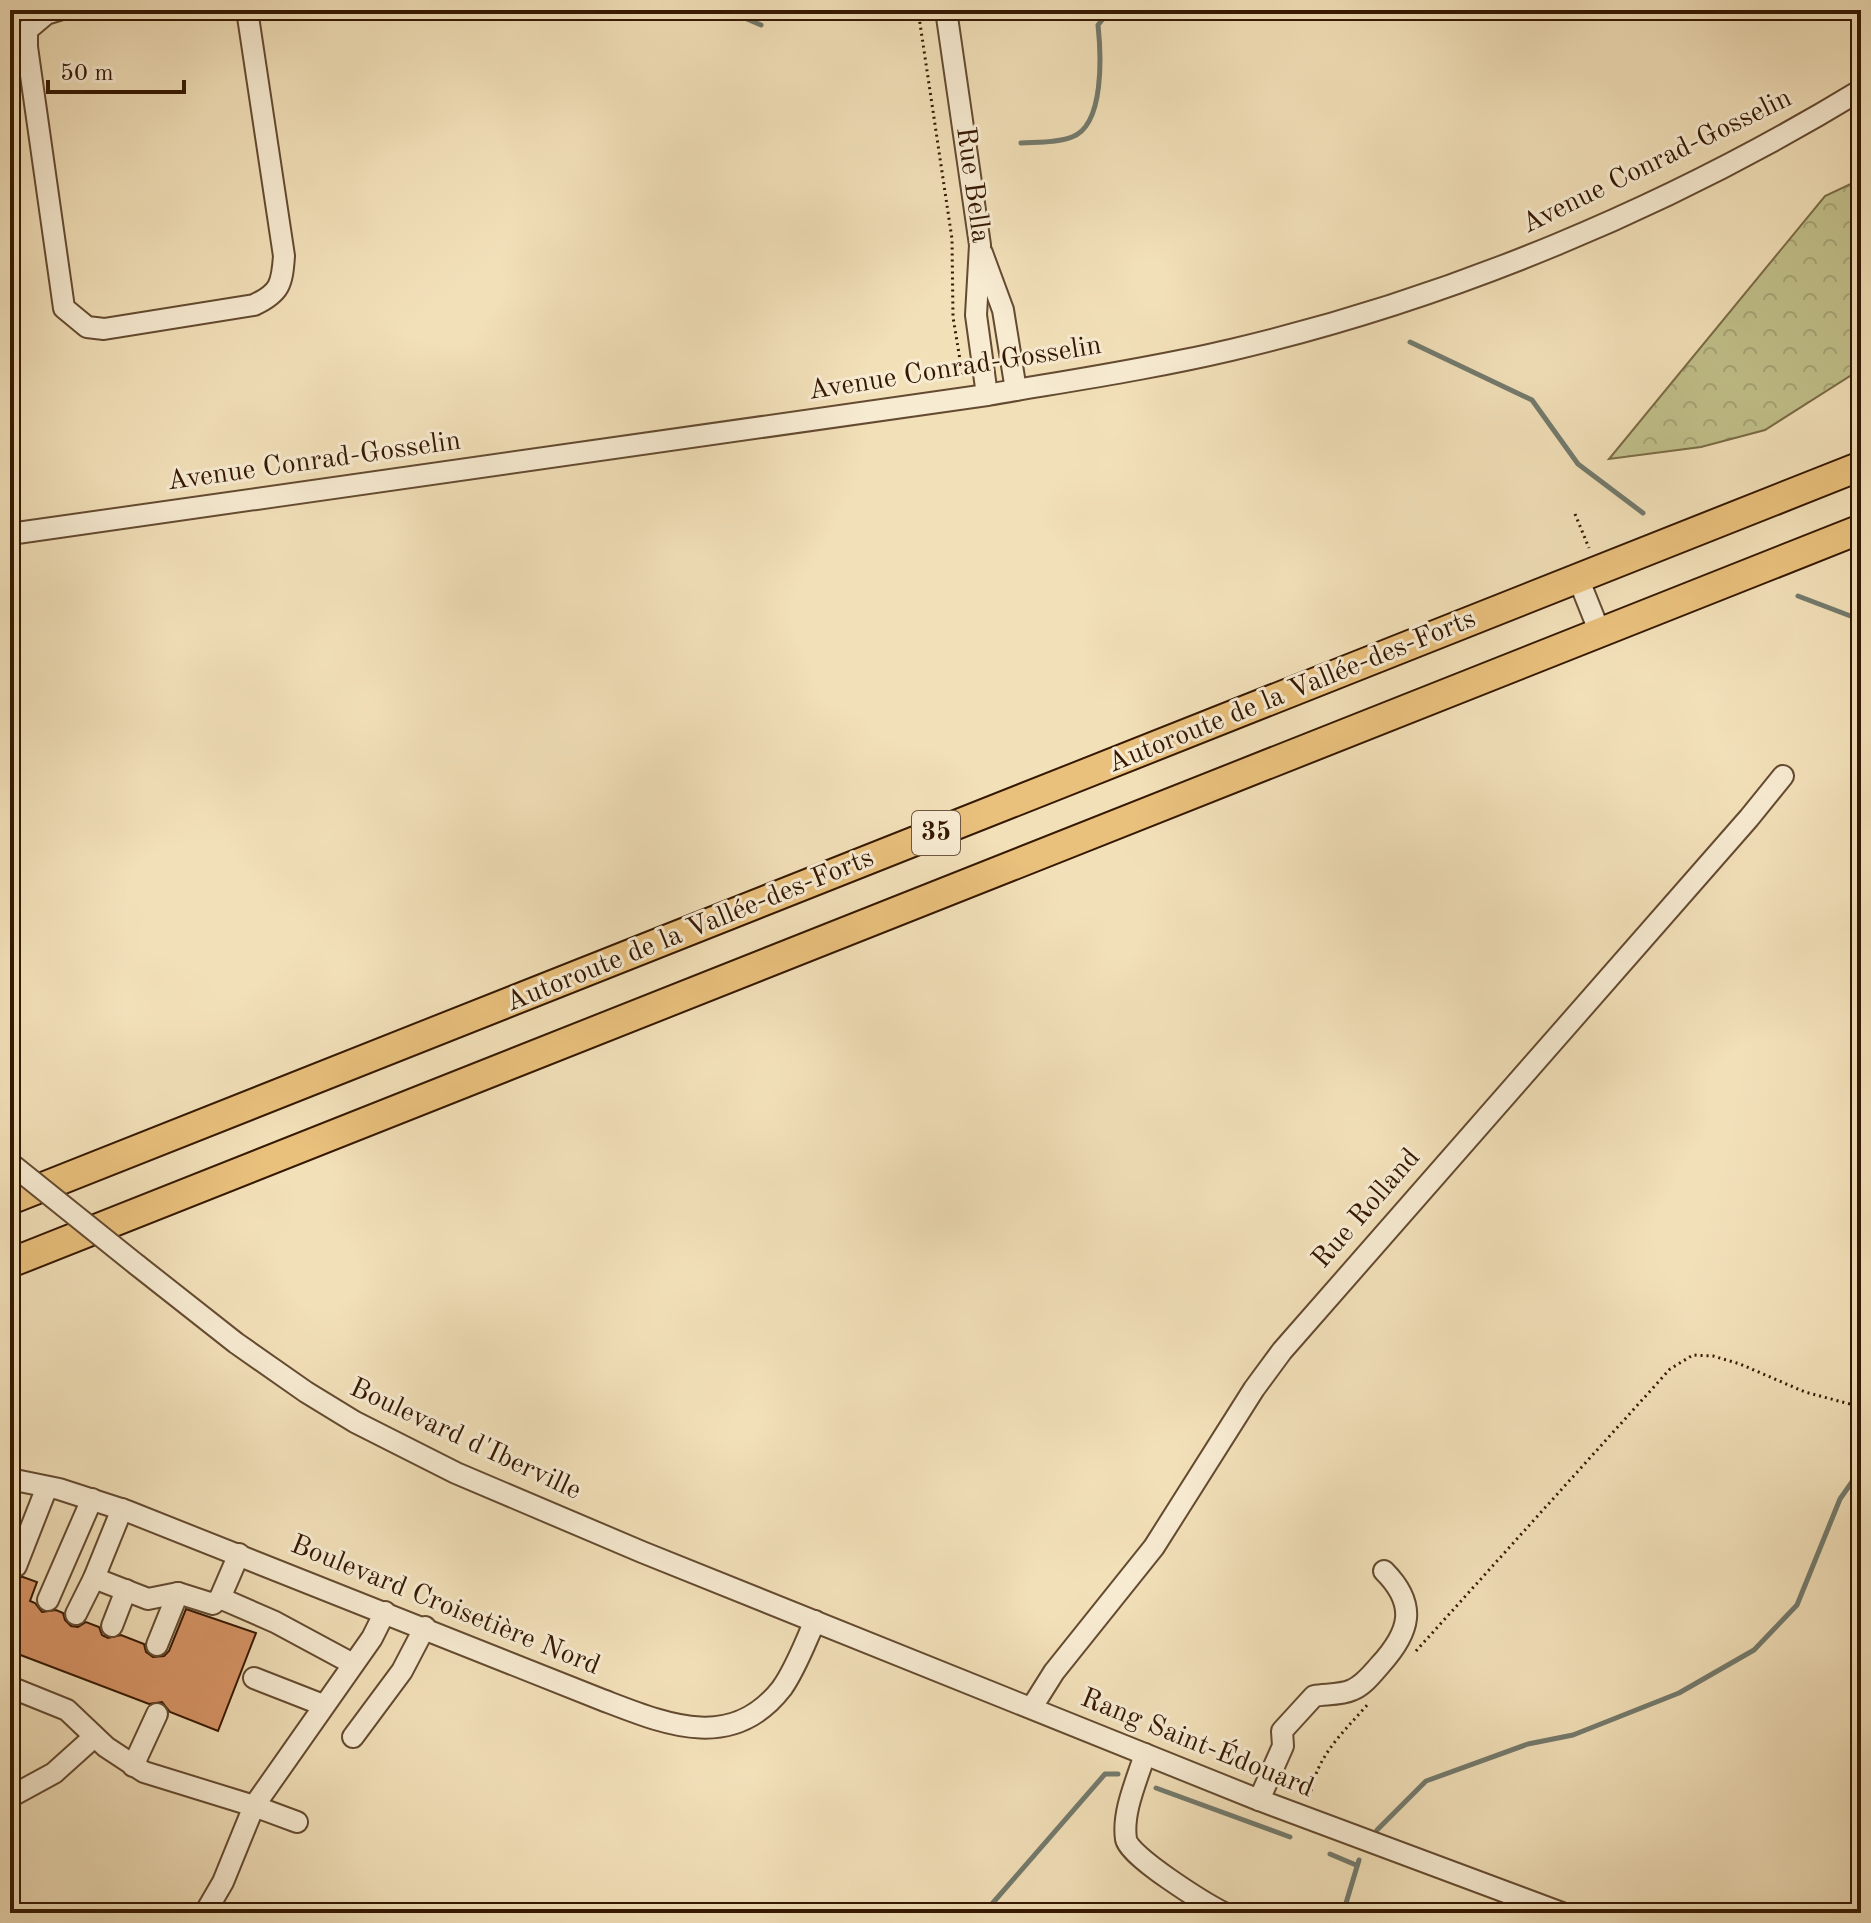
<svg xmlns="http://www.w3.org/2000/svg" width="1871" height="1923" font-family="'Old Standard TT',serif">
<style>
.forest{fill:url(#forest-crowns);stroke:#7b6c46;stroke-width:2}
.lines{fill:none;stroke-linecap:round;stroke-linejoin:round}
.stream{stroke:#737a6d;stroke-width:5}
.building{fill:#d99567;stroke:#351802;stroke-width:2}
.minor-casing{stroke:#644a30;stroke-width:24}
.highway-casing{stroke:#351802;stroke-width:32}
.path{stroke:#351802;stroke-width:3;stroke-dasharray:2 4;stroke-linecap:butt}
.minor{stroke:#f7ebd2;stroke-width:20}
.highway{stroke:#e9c07c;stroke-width:28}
.minor-bridge-casing{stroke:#644a30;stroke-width:24;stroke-linecap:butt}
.minor-bridge{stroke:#f7ebd2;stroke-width:20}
.labels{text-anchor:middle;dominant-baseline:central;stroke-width:6;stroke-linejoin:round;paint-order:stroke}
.shield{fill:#f7ebd2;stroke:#6f5740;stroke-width:2}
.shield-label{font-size:26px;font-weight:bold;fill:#351802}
.street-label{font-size:28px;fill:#351802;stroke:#f7ebd2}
</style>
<defs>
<pattern id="forest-crowns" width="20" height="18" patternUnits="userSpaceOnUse" patternTransform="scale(2)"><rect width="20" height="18" fill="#c1c08b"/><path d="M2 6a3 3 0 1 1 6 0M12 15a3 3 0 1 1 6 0" fill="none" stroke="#a6a476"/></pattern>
</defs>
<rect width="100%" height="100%" fill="#f2e0b9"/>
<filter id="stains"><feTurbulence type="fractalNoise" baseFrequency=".0025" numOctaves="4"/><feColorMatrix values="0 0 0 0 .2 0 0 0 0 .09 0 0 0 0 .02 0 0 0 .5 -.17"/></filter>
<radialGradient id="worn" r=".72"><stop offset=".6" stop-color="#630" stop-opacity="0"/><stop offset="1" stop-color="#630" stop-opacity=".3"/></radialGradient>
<polygon class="forest" points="1861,179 1861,369 1765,430 1701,447 1609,459 1825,196"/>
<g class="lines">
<g class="stream">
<polyline points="726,10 761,25"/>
<path d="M 1021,143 C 1037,142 1057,143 1072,137 C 1105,125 1101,53 1098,25 L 1110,10"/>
<polyline points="1410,342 1532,400 1578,464 1643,513"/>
<polyline points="1798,596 1861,620"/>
<polyline points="1156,1788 1290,1837"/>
<polyline points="1377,1830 1426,1781 1528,1744 1573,1735 1679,1693 1754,1650 1797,1605 1840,1499 1861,1469"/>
<polyline points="1330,1854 1356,1865"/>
<polyline points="984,1913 1105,1774 1118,1774"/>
<polyline points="1343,1913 1359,1860"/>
</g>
</g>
<polygon class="building" points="10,1577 23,1577 37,1582 30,1601 35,1603 42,1612 56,1610 63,1613 65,1620 71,1626 78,1627 86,1622 99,1627 102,1635 108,1638 121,1635 144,1644 146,1652 153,1657 164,1656 169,1651 186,1609 256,1633 218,1731 170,1712 162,1702 149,1704 10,1651"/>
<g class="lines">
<defs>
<g id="minor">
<path d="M 59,10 L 46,14 L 27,30 L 27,47 L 64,308 L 87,327 L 104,329 L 254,305 C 280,293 282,284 284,256 L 247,10"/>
<polyline points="946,10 980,245 976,315 987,395"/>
<polyline points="982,253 1003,310 1016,390"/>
<path d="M 10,534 L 987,395 C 1068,381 1150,369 1231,350 C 1452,298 1667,208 1861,90"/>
<polyline points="1578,578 1600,633"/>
<polyline points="137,1265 236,1343 306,1392 355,1422 456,1473 642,1552 1259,1800 1562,1913"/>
<path d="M 10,1479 L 59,1489 L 127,1511 L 600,1699 C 663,1723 731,1754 782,1688 C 796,1668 805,1643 815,1621"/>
<polyline points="122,1509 94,1578 148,1599 178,1593 213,1604 220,1598 239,1554"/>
<polyline points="16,1566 47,1487"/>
<polyline points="220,1598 275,1622 353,1664"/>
<polyline points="48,1600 92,1499"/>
<polyline points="76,1614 94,1578"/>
<polyline points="112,1626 126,1590"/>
<polyline points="157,1645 178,1593"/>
<polyline points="254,1678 323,1705"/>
<polyline points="10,1687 67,1710 106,1747 144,1772 254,1806 372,1638 385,1612"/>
<polyline points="1032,1707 1054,1672 1154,1547 1254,1389 1282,1351 1749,818 1783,776"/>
<polyline points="353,1737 402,1671 425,1627"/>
<path d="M 1145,1754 C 1137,1780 1122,1812 1126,1839 C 1128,1856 1206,1904 1224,1913"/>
<polyline points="133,1766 157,1714"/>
<polyline points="10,1797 54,1773 94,1737"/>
<path d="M 1259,1800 L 1283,1746 L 1282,1731 L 1314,1696 C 1326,1694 1341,1695 1352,1690 C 1364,1685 1372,1674 1380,1665 C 1410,1632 1418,1605 1384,1571"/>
<polyline points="205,1913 223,1882 254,1806 297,1822"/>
</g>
<g id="highway">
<polyline points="10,1200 1861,466"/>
<polyline points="10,1263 1861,529"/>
</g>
</defs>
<use href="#minor" class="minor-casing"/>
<use href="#highway" class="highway-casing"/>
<g class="path">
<polyline points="918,10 952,239 953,317 963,378"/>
<polyline points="1575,514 1589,548"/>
<polyline points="1416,1651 1670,1369 1693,1355 1713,1356 1740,1364 1805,1392 1861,1407"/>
<path d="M 1310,1797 C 1316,1756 1342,1734 1368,1704"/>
</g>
<use href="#minor" class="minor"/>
<use href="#highway" class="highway"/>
<defs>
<polyline id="minor-bridge" points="10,1163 137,1265"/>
</defs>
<use href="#minor-bridge" class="minor-bridge-casing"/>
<use href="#minor-bridge" class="minor-bridge"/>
</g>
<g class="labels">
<rect class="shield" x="912" y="811" width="48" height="44" rx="6"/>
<g class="shield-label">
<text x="936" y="833">35</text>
</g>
<g class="street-label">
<text transform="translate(1657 162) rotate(-26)">Avenue Conrad-Gosselin</text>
<text transform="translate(972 185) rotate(82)">Rue Bella</text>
<text transform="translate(955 369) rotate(-9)">Avenue Conrad-Gosselin</text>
<text transform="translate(314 462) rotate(-8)">Avenue Conrad-Gosselin</text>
<text transform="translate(1292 692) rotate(-22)">Autoroute de la Vallée-des-Forts</text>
<text transform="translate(690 931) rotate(-22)">Autoroute de la Vallée-des-Forts</text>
<text transform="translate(1367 1209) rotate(-49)">Rue Rolland</text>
<text transform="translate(465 1440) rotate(25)">Boulevard d'Iberville</text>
<text transform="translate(445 1606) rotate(22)">Boulevard Croisetière Nord</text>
<text transform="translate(1197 1744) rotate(22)">Rang Saint-Édouard</text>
</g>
</g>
<rect width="1871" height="1923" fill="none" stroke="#f2e0b9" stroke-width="40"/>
<rect x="12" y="12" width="1847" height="1899" fill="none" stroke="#351802" stroke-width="4"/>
<rect x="20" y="20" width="1831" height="1883" fill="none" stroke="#351802" stroke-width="2"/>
<path d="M48 80v12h136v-12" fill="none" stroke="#351802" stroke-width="4"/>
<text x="60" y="80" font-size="24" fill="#351802" stroke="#f7ebd2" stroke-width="6" paint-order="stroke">50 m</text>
<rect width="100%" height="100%" filter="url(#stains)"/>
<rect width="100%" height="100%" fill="url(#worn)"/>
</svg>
